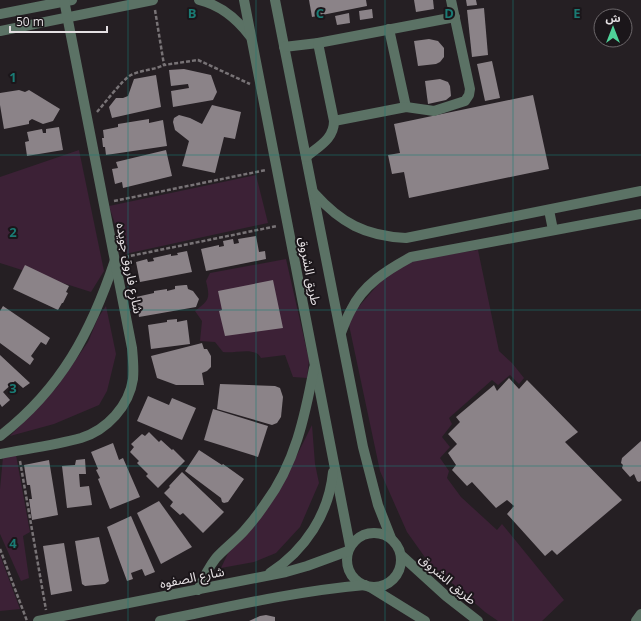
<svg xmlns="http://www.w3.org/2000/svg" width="641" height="621" font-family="'Open Sans','Noto Sans Arabic',sans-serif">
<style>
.green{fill:#3c2136}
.building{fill:#8b8388}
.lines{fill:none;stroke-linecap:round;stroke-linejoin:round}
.path{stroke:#787376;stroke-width:2.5;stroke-dasharray:4 2;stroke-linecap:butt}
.minor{stroke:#5b7265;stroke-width:10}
.grid{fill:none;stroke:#1a7b74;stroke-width:1;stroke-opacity:0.55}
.labels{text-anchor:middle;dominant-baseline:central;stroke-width:4;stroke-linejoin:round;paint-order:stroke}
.street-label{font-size:13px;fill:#e5e0e3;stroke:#1b161a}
.grid-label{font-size:13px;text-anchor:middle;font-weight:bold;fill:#1a7b74;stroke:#1b161a;stroke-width:4;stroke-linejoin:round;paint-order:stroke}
</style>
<rect width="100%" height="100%" fill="#251f23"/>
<g class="green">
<polygon points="79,150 104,271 91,292 0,263 0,177"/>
<polygon points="256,175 268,223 125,254 109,206"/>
<polygon points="478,250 499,351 512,363 524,378 519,384 510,375 498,385 492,380 449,418 452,424 442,437 450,447 440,458 449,471 447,478 461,497 497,530 502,524 564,600 542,621 498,621 485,612 429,563 407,532 380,471 349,325 355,311 387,274 410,260"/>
<path d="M 286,259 L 309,360 L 307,378 L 293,377 L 285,355 L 261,358 C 255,346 235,354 223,352 L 215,342 L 200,341 L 202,321 L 195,311 C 210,300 210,298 206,281 L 210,273 Z"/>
<polygon points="106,306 116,354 107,391 99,405 54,424 10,436 57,387 88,342 98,318"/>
<polygon points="312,425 315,464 319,483 300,527 276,553 254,562 221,568 229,551 286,477"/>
<polygon points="16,455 30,532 23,536 29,578 21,581 0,534 0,489 3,457"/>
<polygon points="0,555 20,609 0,611"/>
</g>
<g class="building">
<polygon points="309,0 366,0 367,6 312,17"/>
<polygon points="414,0 433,0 434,9 416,12"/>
<polygon points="466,0 476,0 477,5 467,6"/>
<polygon points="484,8 488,55 472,57 467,10"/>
<polygon points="372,9 373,18 360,20 359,11"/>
<polygon points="349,13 350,23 337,25 335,16"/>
<polygon points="429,39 438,41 444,48 444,57 440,62 436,64 418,66 414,41"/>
<polygon points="492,61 500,98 485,101 477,64"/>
<polygon points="184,69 211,75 217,92 213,100 173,107 171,91 189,88 188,84 171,86 169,70"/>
<polygon points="156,75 161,107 112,118 109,107 116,98 123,98 128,96 134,79"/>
<polygon points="440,79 448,82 450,86 451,96 446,100 428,104 425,81"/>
<polygon points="19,90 25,92 29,90 60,109 53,121 43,124 32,119 29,121 29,124 4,129 0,105 0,93"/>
<polygon points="533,95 549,169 409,198 404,172 392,174 388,155 400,153 394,124"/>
<polygon points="212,105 241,112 235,139 224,137 215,173 182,166 189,141 175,130 173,122 174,118 179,115 190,118 202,124"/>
<polygon points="149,119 149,123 163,120 167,146 106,155 105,147 103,147 102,138 104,138 103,130 118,127 118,124"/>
<polygon points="59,127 63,150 27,156 25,142 29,141 27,132 42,129 43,133 46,133 46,129"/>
<polygon points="166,150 172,176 123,188 122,182 115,184 112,169 118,168 116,162"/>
<polygon points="256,236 259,252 265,251 266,259 206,271 201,249 219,245 219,247 224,246 223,241 233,239 234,244 239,243 238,239"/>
<polygon points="187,251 192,272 140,282 136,262 147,259 148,262 154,261 153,258 171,254 171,256 178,255 177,253"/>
<polygon points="25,265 69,286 66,292 68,293 63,303 62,303 58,310 13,289"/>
<polygon points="273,280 283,328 225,336 219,311 222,310 218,291"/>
<polygon points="185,285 187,285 188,289 193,291 199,299 196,307 139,317 136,297 154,293 154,291 167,289 167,291 175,289 175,286"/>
<polygon points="3,306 50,338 46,345 41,342 31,356 34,359 30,365 0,343 0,311"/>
<polygon points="177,319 177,322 187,320 190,344 151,349 148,325 167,322 167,320"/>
<polygon points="202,343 204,349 207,349 211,356 211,367 207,371 202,373 204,385 176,385 157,378 151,356"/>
<polygon points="0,355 30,383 23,388 15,381 3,392 10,400 2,407 0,404"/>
<polygon points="509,378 519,389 527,380 578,432 565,442 622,500 557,555 552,550 545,556 507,514 514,506 507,500 496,508 472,482 467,486 452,470 456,465 448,453 457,444 448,434 460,422 456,417 494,385 497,391"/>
<polygon points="220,384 275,386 280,388 283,397 281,417 277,423 272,425 217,409"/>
<polygon points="148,396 169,405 172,398 196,408 182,440 137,421"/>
<polygon points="213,409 268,426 258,457 204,440"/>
<polygon points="149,432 159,442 161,440 172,450 173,449 185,461 158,488 146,476 148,474 137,463 139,461 130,452 134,447 131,444 142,434 145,436"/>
<polygon points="641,441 641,481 639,482 637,481 634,474 630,477 622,468 623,465 621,463 622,458"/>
<polygon points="113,443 119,460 123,458 140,497 110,509 98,479 100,478 96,470 98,469 91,452"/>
<polygon points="199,450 222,465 223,464 244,479 228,502 224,503 222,502 221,498 185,471"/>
<polygon points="85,459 86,474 79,474 80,487 89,486 92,505 67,508 62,466 75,465 76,460"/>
<polygon points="49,460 58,515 32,520 29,499 32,499 30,485 27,485 24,465"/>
<polygon points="182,472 224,512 203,533 183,513 180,515 170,506 173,502 164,493 170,487 169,486"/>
<polygon points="159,501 192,547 161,564 137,513"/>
<polygon points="131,516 155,572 145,576 142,569 131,573 133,579 127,581 107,527"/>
<polygon points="99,537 109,581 105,584 85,586 82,584 75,541"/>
<polygon points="64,543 72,591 51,595 43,546"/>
<polygon points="266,615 275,617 275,621 249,621 260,616"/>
</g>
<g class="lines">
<g class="path">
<polyline points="155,10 164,65 198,60 250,84"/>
<path d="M 97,112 C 105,103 122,80 131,75 C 141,70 154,70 164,65"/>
<polyline points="114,201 266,170"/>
<polyline points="125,257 277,226"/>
<polyline points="20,461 46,610"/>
<polyline points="0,549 27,621"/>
</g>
<g class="minor">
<path d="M 199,0 C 220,5 237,19 250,36"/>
<polyline points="244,0 350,546"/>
<polyline points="275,0 363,447 378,505 391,538"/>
<polyline points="0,14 72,0"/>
<polyline points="389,29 406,107"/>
<polyline points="0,31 153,0"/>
<polyline points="284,47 318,43 455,17"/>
<polyline points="334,121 406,107 434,111 465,101 469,95 470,89 451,0"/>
<path d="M 306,157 C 319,146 334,139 334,121 L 318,43"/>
<path d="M 314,193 C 341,223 365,236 406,238 L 641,191"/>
<polyline points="549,210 553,230"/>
<path d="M 341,333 C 344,325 347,317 351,310 C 363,285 387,270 411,257 L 641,214"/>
<path d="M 0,436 C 61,389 91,332 115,260"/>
<path d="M 0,454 C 26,449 56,445 81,438 C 107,430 129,406 133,379 C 134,368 133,359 132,348 L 64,0"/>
<circle cx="374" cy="560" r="27"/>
<polyline points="402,556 446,596 478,621"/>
<path d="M 270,573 C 305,550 329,514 333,472"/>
<polyline points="370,587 425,621"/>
<path d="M 198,590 C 203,579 208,568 216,558 C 225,548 236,540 244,531 C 252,522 259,513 265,504 C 295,464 305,416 314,368"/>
<polyline points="38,621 286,572 307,566 348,551"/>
<path d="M 160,621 C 228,607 296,591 365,585"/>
<polyline points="636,621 641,614"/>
</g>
</g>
<path class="grid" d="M 128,0 L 128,621M 256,0 L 256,621M 385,0 L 385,621M 513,0 L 513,621M 0,155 L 641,155M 0,310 L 641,310M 0,466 L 641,466"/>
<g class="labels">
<g class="street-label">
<text transform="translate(130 268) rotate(79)">شارع فاروق جويده</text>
<text transform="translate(310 271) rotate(79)">طريق الشروق</text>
<text transform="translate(192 577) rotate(-11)">شارع الصفوه</text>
<text transform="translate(448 579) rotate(40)">طريق الشروق</text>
</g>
</g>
<g class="grid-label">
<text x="192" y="18">B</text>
<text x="320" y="18">C</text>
<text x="449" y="18">D</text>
<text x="577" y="18">E</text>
<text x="13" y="82">1</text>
<text x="13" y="237">2</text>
<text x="13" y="393">3</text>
<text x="13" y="548">4</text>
</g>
<g transform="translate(613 28)"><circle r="19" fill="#1b161a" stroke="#6c676a"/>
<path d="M0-3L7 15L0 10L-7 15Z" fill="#4fd399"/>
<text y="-6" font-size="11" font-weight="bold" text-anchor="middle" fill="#e5e0e3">ش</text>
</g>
<path d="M10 26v6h97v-6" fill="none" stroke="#e5e0e3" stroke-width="2"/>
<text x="16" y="26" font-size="12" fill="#e5e0e3" stroke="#1b161a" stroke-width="3" paint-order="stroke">50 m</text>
</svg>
